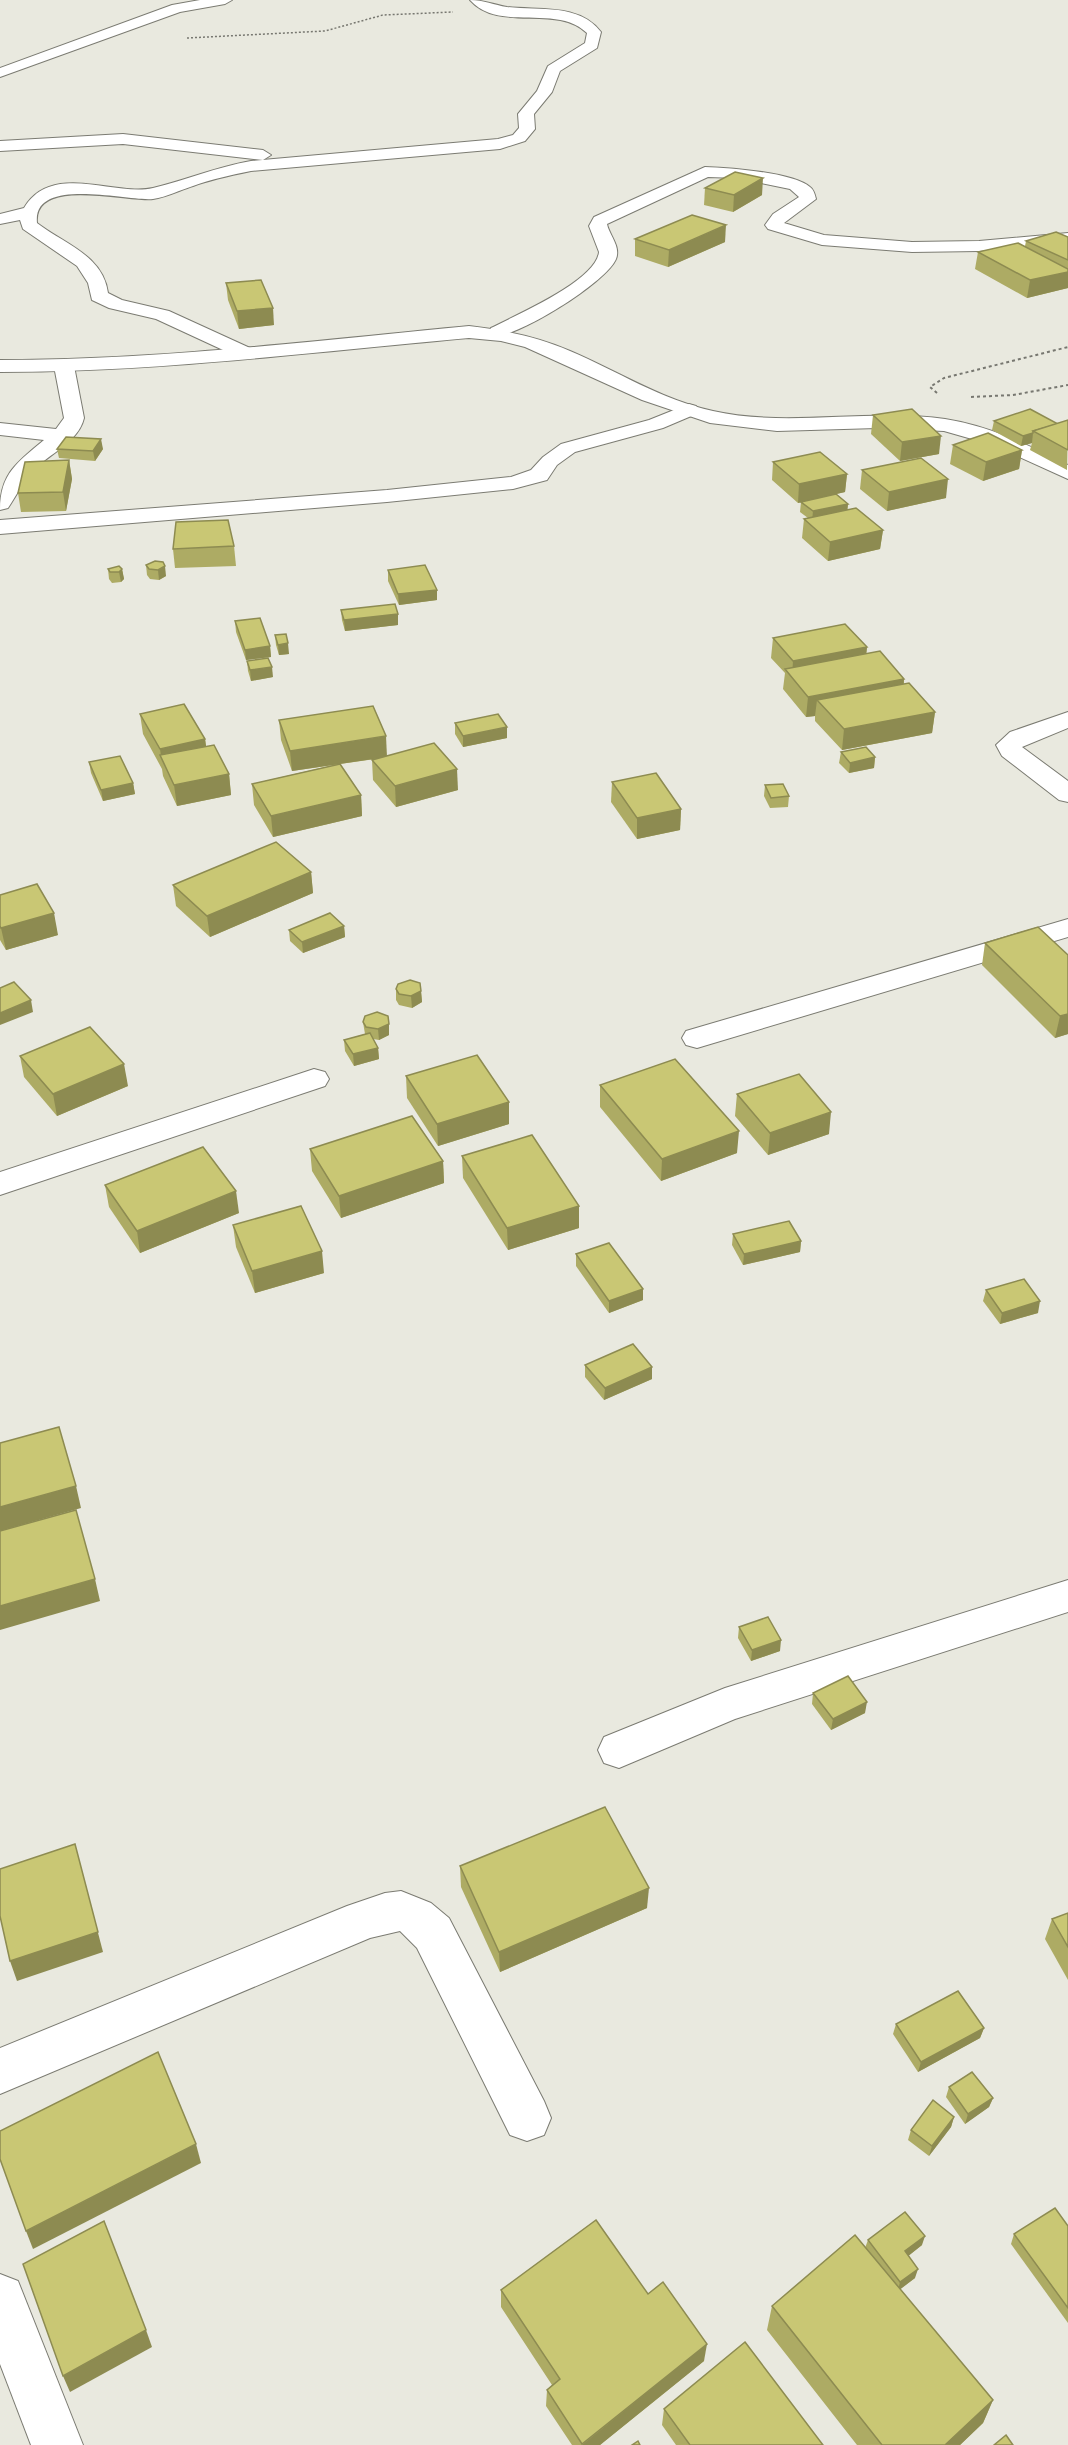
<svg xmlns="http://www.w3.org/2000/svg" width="1068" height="2445" font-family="Figtree,sans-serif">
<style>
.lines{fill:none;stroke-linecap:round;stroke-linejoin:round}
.street-casing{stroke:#7b7b72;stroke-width:2}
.secondary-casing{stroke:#7b7b72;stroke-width:2}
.path-far1{stroke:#777770;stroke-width:1.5;stroke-dasharray:2 2;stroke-linecap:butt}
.path{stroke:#777770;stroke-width:2;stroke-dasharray:3 3;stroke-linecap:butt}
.street{fill:#fff;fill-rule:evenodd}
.secondary{fill:#fff;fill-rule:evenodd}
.wall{fill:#adab64}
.shaded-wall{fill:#8d8b51}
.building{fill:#c9c774;stroke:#8d8b51;stroke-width:1.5}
</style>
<rect width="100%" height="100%" fill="#e9e9df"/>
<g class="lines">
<defs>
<g id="street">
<polygon points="200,0 232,0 225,4 180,12 0,77 0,68 172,5"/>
<path d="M 470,0 C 484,0 494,5 507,7 C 539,11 579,3 601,32 L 597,48 L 560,71 L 552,92 L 534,114 L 535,129 L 525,141 L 500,149 L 251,171 C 231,175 212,179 193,186 C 180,190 167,197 153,199 C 129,202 32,175 37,223 C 64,244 103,255 108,293 L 122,300 L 169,311 L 250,348 L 253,352 L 250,356 L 236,356 L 156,319 L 109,308 L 92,300 L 88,283 L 77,266 L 23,229 L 20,220 L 0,224 L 0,214 L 24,208 C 52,161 115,197 153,188 C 187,180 216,167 251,161 L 498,139 L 513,135 L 519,128 L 518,114 L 537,91 L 548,66 L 585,43 L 587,33 C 556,3 499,33 470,0 Z"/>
<polygon points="123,134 263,150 271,155 263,160 123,144 0,151 0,141"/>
<path d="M 705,167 C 729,168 792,172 810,187 C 814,190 815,195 816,199 L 784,223 L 824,235 L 912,242 L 979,241 L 1068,233 L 1068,243 L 979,251 L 912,252 L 822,245 L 768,229 L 765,225 L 773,214 L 799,197 L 790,189 L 737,178 L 708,177 L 607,224 C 609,235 621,246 616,259 C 607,282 513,341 491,336 L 489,332 L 491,328 C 516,315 596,281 599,252 L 589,226 L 594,217 Z"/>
<path d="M 64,360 L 74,366 L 84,418 C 78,443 49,453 32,472 C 23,482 16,496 8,508 L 0,510 C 0,473 18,462 44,440 L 0,435 L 0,423 L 56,429 L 64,418 L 54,366 Z"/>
<polygon points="689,404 696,406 699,410 696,414 663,428 575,452 557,465 547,480 513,489 387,502 0,534 0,520 387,490 511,477 531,470 543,457 561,444 649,420"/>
<polygon points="1068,712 1068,728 1022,747 1068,781 1068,802 1059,800 1002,756 996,745 1010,732"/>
<polygon points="1068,919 1068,937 697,1048 686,1045 682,1038 686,1031"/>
<polygon points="314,1069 325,1072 329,1079 325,1086 0,1195 0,1172"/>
<polygon points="1068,1580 1068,1612 735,1719 619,1768 604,1763 598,1750 604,1737 725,1688"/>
<polygon points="401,1891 431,1903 449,1918 544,2101 551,2118 544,2135 527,2141 510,2135 417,1948 400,1931 370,1938 0,2094 0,2048 347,1906 385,1893"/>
<polygon points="0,2274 18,2281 83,2445 31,2445 0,2364"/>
</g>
<path id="secondary" d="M 469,326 C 504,330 538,337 570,351 C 617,371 662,400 713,411 C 789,428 868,408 945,419 C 990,426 1028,445 1068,465 L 1068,479 L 993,445 L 944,431 L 877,428 L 777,431 L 710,423 L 642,400 L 525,347 L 501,341 L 469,338 C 313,352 157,372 0,372 L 0,360 C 157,360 313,341 469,326 Z"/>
</defs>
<use href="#street" class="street-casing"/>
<use href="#secondary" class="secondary-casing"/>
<polyline class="path-far1" points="187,38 325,31 383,15 453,12"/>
<g class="path">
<polyline points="937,393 930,387 944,378 1068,347"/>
<polyline points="971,397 1013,395 1068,385"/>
</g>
<use href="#street" class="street"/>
<use href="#secondary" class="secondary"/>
</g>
<g class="wall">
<polygon points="705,188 762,195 733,212 704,205"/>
<polygon points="1068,237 1068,288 1027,298 975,269 978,252 1025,246 1026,241"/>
<polygon points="635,239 725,242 668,267 635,256"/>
<polygon points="226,283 274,325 239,329 228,300"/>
<polygon points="873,415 939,454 900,461 871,434"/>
<polygon points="1068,420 1067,470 1030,450 1032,443 1021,446 992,430 994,421 1058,424"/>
<polygon points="953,445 1022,450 1019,469 983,481 950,464"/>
<polygon points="57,449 103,449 95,461 59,458"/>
<polygon points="69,460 72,479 66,511 21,512 18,493"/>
<polygon points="773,462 847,474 845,492 836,494 848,504 847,510 883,530 880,549 828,561 802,538 804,519 808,518 800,512 801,502 798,503 772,480"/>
<polygon points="862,470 946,498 887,511 860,489"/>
<polygon points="234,546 236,566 175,568 173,549"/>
<polygon points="155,561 166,576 159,580 150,579 147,575 146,565"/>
<polygon points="108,569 122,569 124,579 121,582 112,583 109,579"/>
<polygon points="388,570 437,590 437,600 399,605 388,581"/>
<polygon points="341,610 398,614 398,625 345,631 342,620"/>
<polygon points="235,621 270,646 271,657 246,660 236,632"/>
<polygon points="275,635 289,654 279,655 276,645"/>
<polygon points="773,638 867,647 866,654 904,679 904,684 935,712 932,733 842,750 815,721 815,716 806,717 783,689 785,673 771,658"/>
<polygon points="247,661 273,677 251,681 248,671"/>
<polygon points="140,714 205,739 206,746 229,774 231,795 177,806 163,776 162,769 143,734"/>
<polygon points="279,720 387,756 458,790 396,807 373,780 372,760 375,759 340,764 361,795 362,816 273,837 254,805 252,784 333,765 292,771 281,740"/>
<polygon points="455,723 507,738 463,747 455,734"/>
<polygon points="841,752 875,757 874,768 849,773 839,763"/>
<polygon points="89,762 133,783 135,794 103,801 91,773"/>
<polygon points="612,782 681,809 680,830 637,839 611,802"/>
<polygon points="765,785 789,796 788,807 770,808 764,796"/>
<polygon points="311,872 313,893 210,937 176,906 173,885"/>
<polygon points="0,895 58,935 6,950 0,940"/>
<polygon points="344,926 345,937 303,953 290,941 289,930"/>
<polygon points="1038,927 1068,1034 1055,1038 982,965 985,943"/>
<polygon points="396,989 421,991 422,1002 412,1008 399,1005 396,1000"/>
<polygon points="365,1016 389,1035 379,1040 373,1039 378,1048 379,1059 354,1066 345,1051 344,1040 365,1034 363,1022"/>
<polygon points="20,1056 128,1086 57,1116 24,1077"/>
<polygon points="406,1076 509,1124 438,1146 407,1098"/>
<polygon points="600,1085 737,1153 661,1181 600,1107"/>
<polygon points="737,1094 829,1134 768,1155 735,1116"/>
<polygon points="310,1149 443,1161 444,1183 341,1218 312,1171"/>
<polygon points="462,1156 579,1206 579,1228 508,1250 463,1178"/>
<polygon points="105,1185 239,1213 140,1253 109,1207"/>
<polygon points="233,1225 324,1273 255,1293 236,1247"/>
<polygon points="733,1234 801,1241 800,1252 743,1265 732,1245"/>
<polygon points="576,1254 643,1289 643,1300 609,1313 576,1266"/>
<polygon points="986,1290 1038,1313 1000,1324 983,1301"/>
<polygon points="585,1365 652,1379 604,1400 585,1377"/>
<polygon points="739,1627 780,1651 751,1661 738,1638"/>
<polygon points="813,1693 865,1713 831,1730 812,1704"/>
<polygon points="460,1866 647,1908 500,1972 461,1887"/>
<polygon points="1068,1913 1068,1980 1045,1939 1052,1919"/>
<polygon points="896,2024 984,2028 980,2038 918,2072 893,2034"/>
<polygon points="949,2087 993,2098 989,2107 965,2124 946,2097"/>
<polygon points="954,2117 951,2127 929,2156 908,2140 911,2130"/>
<polygon points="1068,2226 1068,2323 1011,2244 1014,2234"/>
<polygon points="868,2240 922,2245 908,2256 915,2278 900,2289 993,2400 983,2423 960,2445 857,2445 767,2330 772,2306 865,2248"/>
<polygon points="501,2290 648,2294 704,2361 600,2445 572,2445 546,2406 547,2390 552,2385 501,2307"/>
<polygon points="664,2409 823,2445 676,2445 662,2425"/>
</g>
<g class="shaded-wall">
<polygon points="763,178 762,195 733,212 734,195"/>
<polygon points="726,225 725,242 668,267 669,250"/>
<polygon points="1068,272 1068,288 1027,298 1030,280"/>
<polygon points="273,308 274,325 239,329 237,311"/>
<polygon points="1033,433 1032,443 1021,446 1023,436"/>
<polygon points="941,436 939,454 900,461 902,442"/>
<polygon points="101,439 103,449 95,461 93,451"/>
<polygon points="1022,450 1019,469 983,481 986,462"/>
<polygon points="69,460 72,479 66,511 63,492"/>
<polygon points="847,474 845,492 798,503 799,484"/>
<polygon points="948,479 946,498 887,511 889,492"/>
<polygon points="848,504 847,514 812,521 813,511"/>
<polygon points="883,530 880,549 828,561 830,542"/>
<polygon points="165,566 166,576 159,580 158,570"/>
<polygon points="122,569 124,579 121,582 119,572"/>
<polygon points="437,590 437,600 399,605 398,594"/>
<polygon points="398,614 398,625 345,631 344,620"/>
<polygon points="288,643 289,654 279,655 278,645"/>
<polygon points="270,646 271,657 246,660 245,650"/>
<polygon points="867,647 865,667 792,677 793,661"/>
<polygon points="272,667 273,677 251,681 250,670"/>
<polygon points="904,679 902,699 817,700 815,716 806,717 808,697"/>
<polygon points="935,712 932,733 842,750 844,729"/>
<polygon points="507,727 507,738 463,747 463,736"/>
<polygon points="386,736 387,757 292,771 290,751"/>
<polygon points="205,739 208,760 161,756 160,749"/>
<polygon points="875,757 874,768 849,773 850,763"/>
<polygon points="457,769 458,790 396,807 395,786"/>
<polygon points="229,774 231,795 177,806 174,785"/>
<polygon points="133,783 135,794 103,801 101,790"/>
<polygon points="361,795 362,816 273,837 271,816"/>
<polygon points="681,809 680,830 637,839 637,818"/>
<polygon points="311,872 313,893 210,937 207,916"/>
<polygon points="54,913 58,935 6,950 1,928"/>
<polygon points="344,926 345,937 303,953 302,942"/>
<polygon points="421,991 422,1002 412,1008 411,996"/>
<polygon points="31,1000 33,1012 0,1025 0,1013"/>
<polygon points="1068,1014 1068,1034 1055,1038 1060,1016"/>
<polygon points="389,1024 389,1035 379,1040 378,1029"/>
<polygon points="378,1048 379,1059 354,1066 353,1054"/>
<polygon points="124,1064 128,1086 57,1116 53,1094"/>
<polygon points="509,1102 509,1124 438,1146 437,1124"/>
<polygon points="831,1112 829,1134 768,1155 770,1133"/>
<polygon points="739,1131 737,1153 661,1181 662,1159"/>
<polygon points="443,1161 444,1183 341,1218 339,1196"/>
<polygon points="236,1191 239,1213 140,1253 137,1231"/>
<polygon points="579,1206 579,1228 508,1250 507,1228"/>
<polygon points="801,1241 800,1252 743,1265 744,1254"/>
<polygon points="322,1251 324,1273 255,1293 252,1271"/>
<polygon points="643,1289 643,1300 609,1313 609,1301"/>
<polygon points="1040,1301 1038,1313 1000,1324 1002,1313"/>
<polygon points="652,1367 652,1379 604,1400 605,1388"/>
<polygon points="76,1486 81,1508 0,1531 0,1507"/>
<polygon points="95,1579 100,1601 0,1630 0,1606"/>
<polygon points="781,1640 780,1651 751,1661 752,1650"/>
<polygon points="867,1702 865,1713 831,1730 833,1719"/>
<polygon points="75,1844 103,1952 17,1981 10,1961"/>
<polygon points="649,1888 647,1908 500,1972 499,1952"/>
<polygon points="984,2028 980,2038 918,2072 921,2062"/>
<polygon points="993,2098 989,2107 965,2124 968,2114"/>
<polygon points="954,2117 951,2127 929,2156 932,2146"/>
<polygon points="196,2144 201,2163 33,2249 26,2231"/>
<polygon points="925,2236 922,2245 902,2261 905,2251"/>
<polygon points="918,2269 915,2278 898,2291 900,2282"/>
<polygon points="146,2330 152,2347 70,2392 63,2376"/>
<polygon points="707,2344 704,2361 600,2445 582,2445"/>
<polygon points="993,2400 983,2423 960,2445 945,2445"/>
</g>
<g class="building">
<polygon points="735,172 763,178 734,195 705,188"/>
<polygon points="692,215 726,225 669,250 635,239"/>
<polygon points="1056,232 1068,237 1068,260 1026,241"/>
<polygon points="1018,243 1068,269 1068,272 1030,280 978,252"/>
<polygon points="261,280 273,308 237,311 226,283"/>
<polygon points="912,409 941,436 902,442 873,415"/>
<polygon points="1030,409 1058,424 1033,431 1033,433 1023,436 994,421"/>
<polygon points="1068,420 1068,450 1033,431"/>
<polygon points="988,433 1022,450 986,462 953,445"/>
<polygon points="66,437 101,439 93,451 57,449"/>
<polygon points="820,452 847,474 799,484 773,462"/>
<polygon points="921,458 948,479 889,492 862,470"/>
<polygon points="69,460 63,492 18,493 25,462"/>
<polygon points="836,494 848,504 813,511 801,502"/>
<polygon points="856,508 883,530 830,542 804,519"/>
<polygon points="228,520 234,546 173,549 176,522"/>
<polygon points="155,561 163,562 165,566 158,570 149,569 146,565"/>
<polygon points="425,565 437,590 398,594 388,570"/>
<polygon points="119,566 122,569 119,572 110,572 108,569"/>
<polygon points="395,604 398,614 344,620 341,610"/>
<polygon points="260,618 270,646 245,650 235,621"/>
<polygon points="845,624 867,647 793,661 773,638"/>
<polygon points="286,634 288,643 278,645 275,635"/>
<polygon points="880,651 904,679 808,697 785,669"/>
<polygon points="268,658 272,667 250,670 247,661"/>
<polygon points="909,683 935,712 844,729 817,700"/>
<polygon points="184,704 205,739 160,749 140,714"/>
<polygon points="373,706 386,736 290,751 279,720"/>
<polygon points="498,714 507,727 463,736 455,723"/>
<polygon points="434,743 457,769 395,786 372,760"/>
<polygon points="214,745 229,774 174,785 160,755"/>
<polygon points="866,747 875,757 850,763 841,752"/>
<polygon points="120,756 133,783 101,790 89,762"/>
<polygon points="340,764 361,795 271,816 252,784"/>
<polygon points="656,773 681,809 637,818 612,782"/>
<polygon points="783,784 789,796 771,798 765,785"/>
<polygon points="276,842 311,872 207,916 173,885"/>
<polygon points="37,884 54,913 1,928 0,926 0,895"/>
<polygon points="330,913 344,926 302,942 289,930"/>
<polygon points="1038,927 1068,955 1068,1014 1060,1016 985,943"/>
<polygon points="410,980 420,983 421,991 411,996 399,994 396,989 398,984"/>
<polygon points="14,982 31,1000 0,1013 0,988"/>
<polygon points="377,1012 388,1016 389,1024 378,1029 366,1027 363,1022 365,1016"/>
<polygon points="90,1027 124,1064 53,1094 20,1056"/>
<polygon points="370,1033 378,1048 353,1054 344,1040"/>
<polygon points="477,1055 509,1102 437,1124 406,1076"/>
<polygon points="675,1059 739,1131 662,1159 600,1085"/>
<polygon points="799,1074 831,1112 770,1133 737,1094"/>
<polygon points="412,1116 443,1161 339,1196 310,1149"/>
<polygon points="532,1135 579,1206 507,1228 462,1156"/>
<polygon points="203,1147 236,1191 137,1231 105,1185"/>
<polygon points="301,1206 322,1251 252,1271 233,1225"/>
<polygon points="789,1221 801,1241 744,1254 733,1234"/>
<polygon points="609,1243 643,1289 609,1301 576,1254"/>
<polygon points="1024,1279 1040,1301 1002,1313 986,1290"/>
<polygon points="633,1344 652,1367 605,1388 585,1365"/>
<polygon points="59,1427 76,1486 0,1507 0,1443"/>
<polygon points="76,1510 95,1579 0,1606 0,1531"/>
<polygon points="768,1617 781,1640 752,1650 739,1627"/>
<polygon points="848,1676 867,1702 833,1719 813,1693"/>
<polygon points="605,1807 649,1888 499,1952 460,1866"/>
<polygon points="75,1844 98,1932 10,1961 0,1916 0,1869"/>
<polygon points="1068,1913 1068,1947 1052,1919"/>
<polygon points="958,1991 984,2028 921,2062 896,2024"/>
<polygon points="158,2052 196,2144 26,2231 0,2159 0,2131"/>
<polygon points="972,2072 993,2098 968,2114 949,2087"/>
<polygon points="933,2100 954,2117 932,2146 911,2130"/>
<polygon points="1055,2208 1068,2226 1068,2308 1014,2234"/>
<polygon points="905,2212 925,2236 905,2251 918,2269 900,2282 868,2240"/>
<polygon points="596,2220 648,2294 663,2282 707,2344 582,2444 547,2390 560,2379 501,2290"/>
<polygon points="104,2221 146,2330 63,2376 23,2264"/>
<polygon points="855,2235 993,2400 945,2445 882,2445 772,2306"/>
<polygon points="745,2342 823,2445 690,2445 664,2409"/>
<polygon points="1006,2435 1013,2445 994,2445"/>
<polygon points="638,2441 640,2445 632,2445"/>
</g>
</svg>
